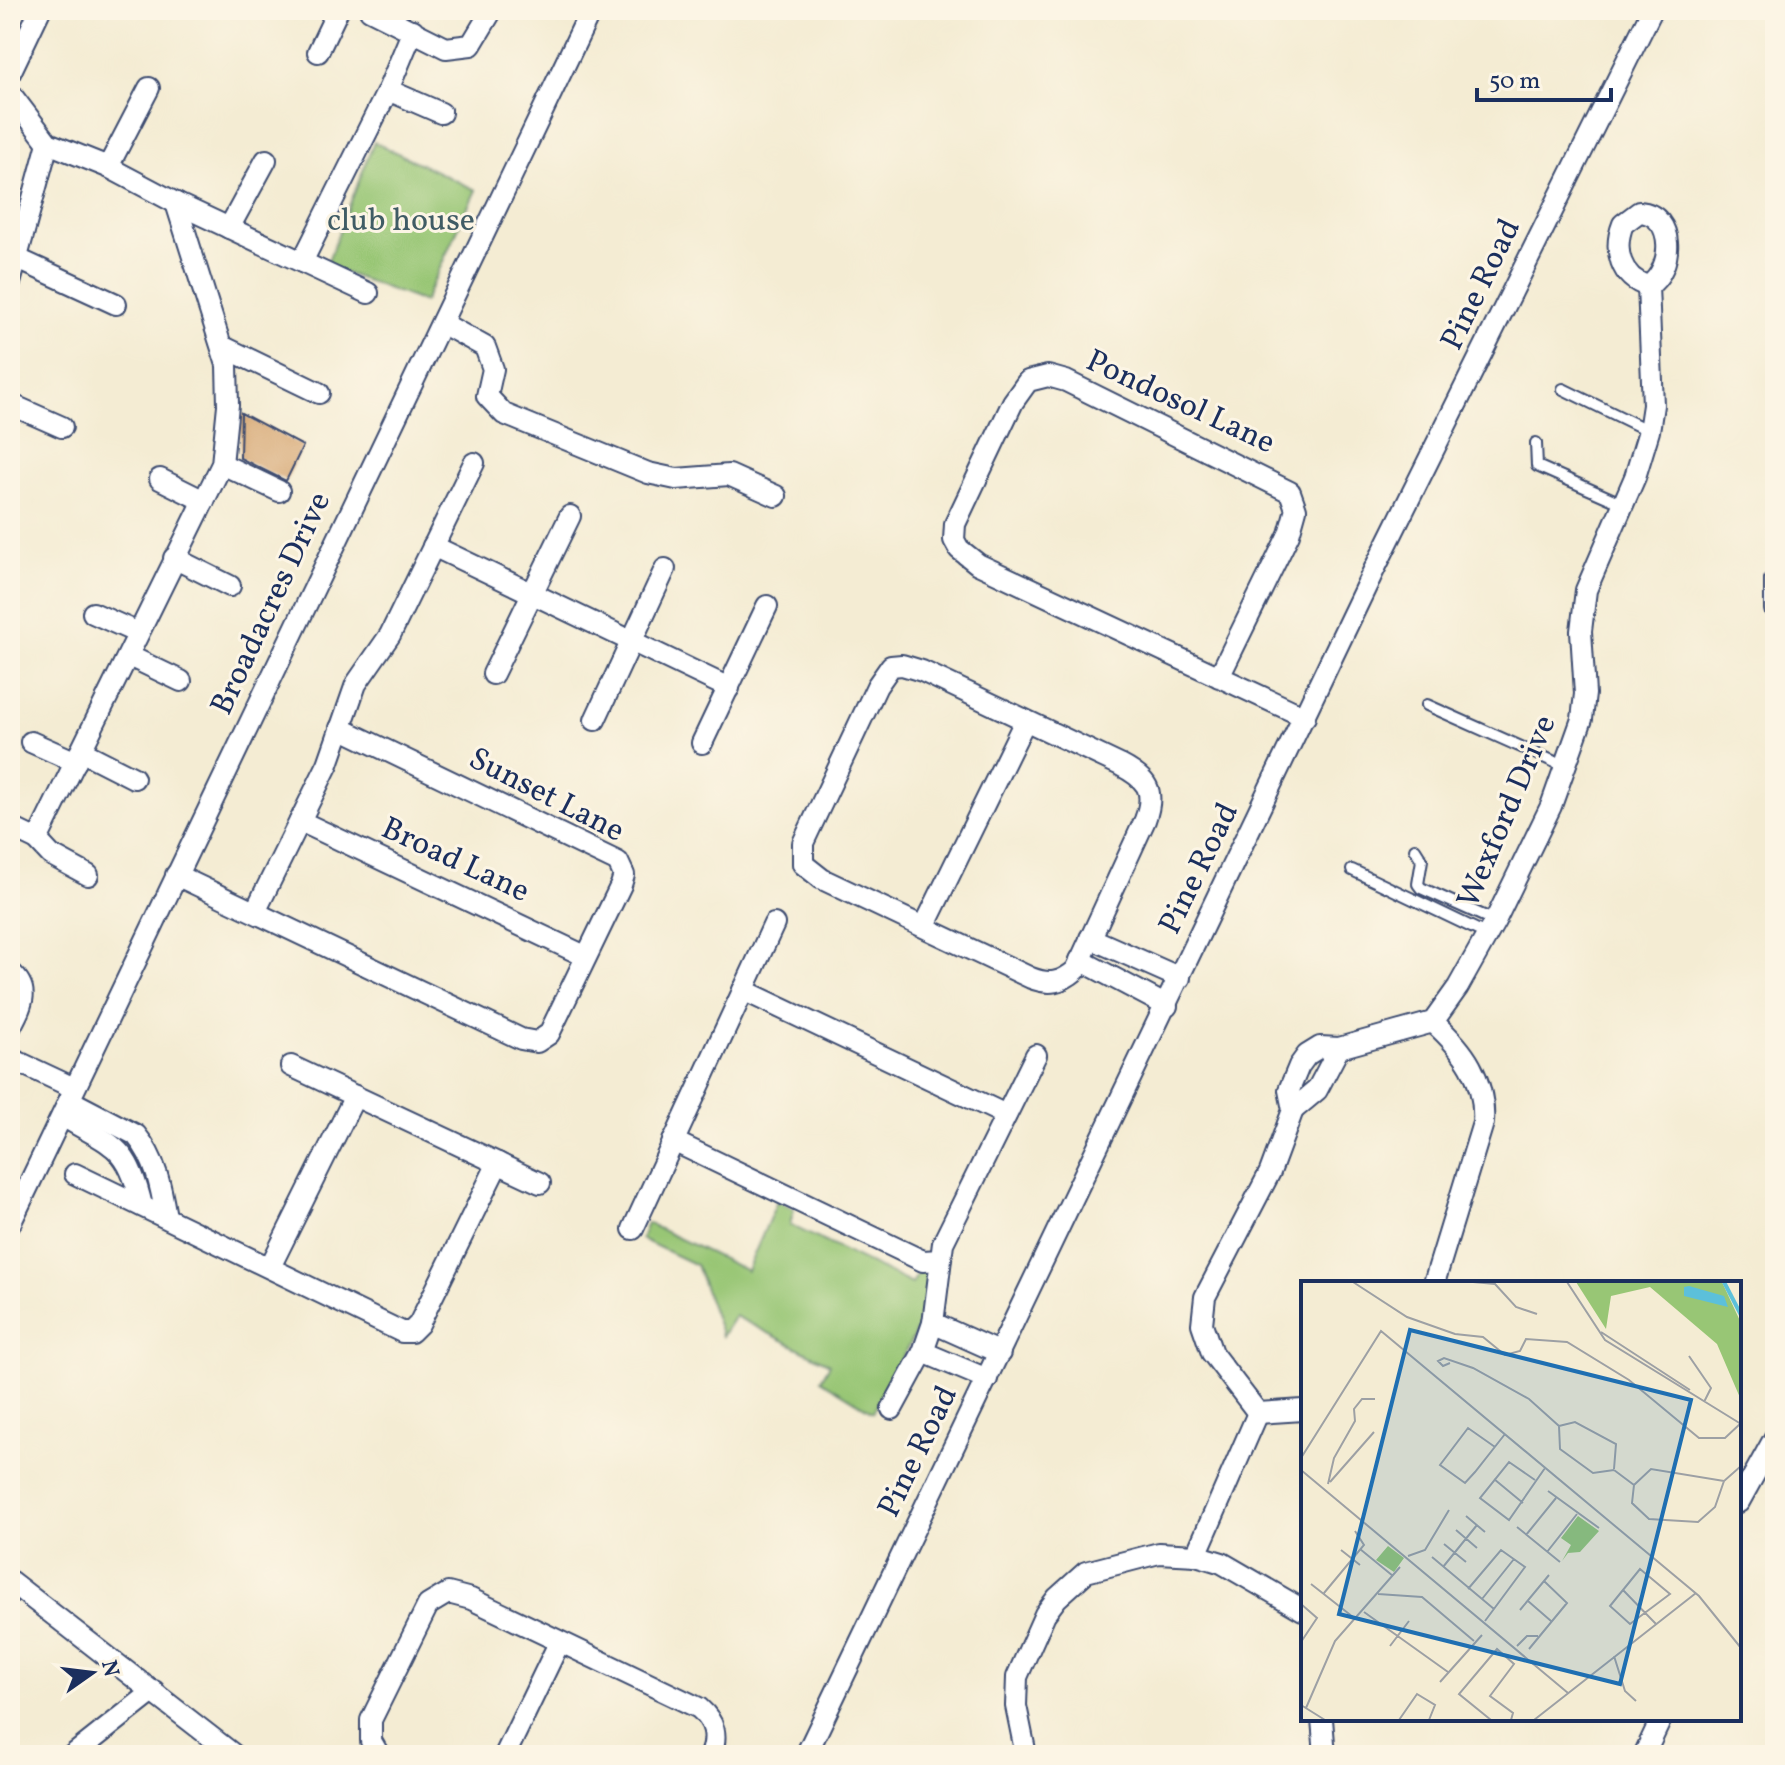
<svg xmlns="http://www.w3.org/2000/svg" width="1785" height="1765" font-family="Vollkorn,serif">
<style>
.green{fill:#98c675;stroke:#5a7a6a;stroke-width:2}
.building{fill:#d29f68}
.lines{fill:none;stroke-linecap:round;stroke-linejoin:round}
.lane-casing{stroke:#3c4b70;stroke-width:14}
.street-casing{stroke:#3c4b70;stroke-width:24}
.lane{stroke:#fff;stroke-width:10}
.street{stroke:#fff;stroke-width:20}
.labels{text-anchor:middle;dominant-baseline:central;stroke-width:6;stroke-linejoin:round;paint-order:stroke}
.park-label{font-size:32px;fill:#405c65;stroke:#fcf5e5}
.street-label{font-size:32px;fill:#1b2f5e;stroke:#fcf5e5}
.inset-river{fill:none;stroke:#5cc0da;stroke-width:4}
.inset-road{fill:none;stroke:#9da0a4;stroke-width:2}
.view{fill:#1f6fb2;fill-opacity:0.15;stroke:#1f6fb2;stroke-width:4}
.inset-edge{fill:none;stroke:#1b2f5e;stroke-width:4}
</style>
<rect width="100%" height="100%" fill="#fcf5e5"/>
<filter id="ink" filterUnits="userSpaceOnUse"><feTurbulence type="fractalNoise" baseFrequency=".0125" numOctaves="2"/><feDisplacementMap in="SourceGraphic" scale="16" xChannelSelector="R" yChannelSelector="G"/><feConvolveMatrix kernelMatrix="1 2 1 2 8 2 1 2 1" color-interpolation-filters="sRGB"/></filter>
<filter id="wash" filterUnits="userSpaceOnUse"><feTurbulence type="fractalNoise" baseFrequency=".006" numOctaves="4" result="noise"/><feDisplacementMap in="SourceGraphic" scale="32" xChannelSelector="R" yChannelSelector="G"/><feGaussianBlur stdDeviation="1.8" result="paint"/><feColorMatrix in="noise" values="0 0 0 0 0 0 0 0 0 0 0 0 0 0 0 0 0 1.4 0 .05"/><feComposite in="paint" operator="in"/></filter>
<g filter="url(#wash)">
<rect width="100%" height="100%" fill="#f4ecd3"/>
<g class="green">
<polygon points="374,142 476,190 424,302 326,266"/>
<polygon points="777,1201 794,1209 790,1225 912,1284 921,1267 929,1272 926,1313 873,1412 821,1380 830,1364 735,1316 722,1336 696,1265 641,1239 647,1223 747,1271"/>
</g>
<g id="blocks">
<polygon class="building" points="241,413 303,446 286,481 240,458"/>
</g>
</g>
<g filter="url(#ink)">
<use href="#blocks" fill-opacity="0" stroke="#3c4b70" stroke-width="2"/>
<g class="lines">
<defs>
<g id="lane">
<polyline points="1563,389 1649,431"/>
<polyline points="1536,443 1537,466 1623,504"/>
<polyline points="1427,705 1566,767"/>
<polyline points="1415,849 1422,860 1418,884 1421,888 1495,921"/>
<polyline points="1352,870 1488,935"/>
</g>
<g id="street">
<polyline points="370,10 446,48 471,45 492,10"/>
<polyline points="318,52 338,10"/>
<polyline points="10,73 40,10"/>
<polyline points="388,90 441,113"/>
<polyline points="10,93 48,143 108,167 176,203 368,293"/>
<polyline points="108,167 149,88"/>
<path d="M 1639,212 C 1676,214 1674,270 1648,286 C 1620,278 1613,249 1623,224 Z"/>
<polyline points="229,228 266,160"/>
<polyline points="18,259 116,304"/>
<polyline points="302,262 388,90 413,30"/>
<polyline points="10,283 48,143"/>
<polyline points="442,323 485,347 493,369 487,396 504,414 648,473 676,479 729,475 776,496"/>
<polyline points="224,347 319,393"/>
<polyline points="10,404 62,427"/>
<polyline points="222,464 279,491"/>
<polyline points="160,479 204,501"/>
<polyline points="433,546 729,688"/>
<polyline points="174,558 230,586"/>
<polyline points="1775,580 1775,609"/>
<polyline points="93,613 138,633"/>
<polyline points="129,656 181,681"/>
<path d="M 902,665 L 922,671 L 1120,765 C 1147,779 1156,790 1145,820 L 1076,970 C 1061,983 1049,985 1031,978 L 822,879 L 803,864 L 803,843 L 877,686 L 891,666 Z"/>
<polyline points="493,674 570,516"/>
<polyline points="1219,677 1289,534 1296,509 1290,492 1066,381 1048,376 1028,381 1013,402 955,524 954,540 959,549 978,564 1305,717"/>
<polyline points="595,720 665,569"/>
<polyline points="31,742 76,762"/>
<polyline points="702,743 767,606"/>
<polyline points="81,751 134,778"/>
<polyline points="300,821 585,956"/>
<polyline points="10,827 37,840 51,855 88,875"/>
<polyline points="37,840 222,464 228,405 227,365 176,203"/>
<polyline points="176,875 521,1039 537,1042 549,1034 621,885 624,875 618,862 340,728"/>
<polyline points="255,912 328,764 356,684 390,635 474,463"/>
<polyline points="925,925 1025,721"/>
<polyline points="1090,938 1180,978"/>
<polyline points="1080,960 1167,1006"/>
<path d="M 10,972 C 32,990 21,1006 10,1028"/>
<polyline points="743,990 1006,1115"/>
<path d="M 1433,1022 C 1464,1050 1486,1079 1483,1123 L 1434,1283"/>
<polyline points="10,1058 74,1088"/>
<polyline points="291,1066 540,1183"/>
<path d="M 71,1101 L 136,1135 C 156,1159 161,1187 166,1217"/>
<polyline points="1293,1110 1317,1090 1339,1048"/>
<path d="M 64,1117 C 114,1147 128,1145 142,1206"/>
<polyline points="673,1141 923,1261 940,1260"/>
<polyline points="75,1174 402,1332 411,1332 419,1324 498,1163"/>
<polyline points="10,1224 591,10"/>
<polyline points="633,1229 774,924"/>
<polyline points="270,1267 355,1096"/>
<polyline points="933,1323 1000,1353"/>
<polyline points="923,1352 987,1379"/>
<polyline points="892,1409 923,1352 933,1323 943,1243 1036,1055"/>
<polyline points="1258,1413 1212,1353 1202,1324 1205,1297 1270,1172 1293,1110 1289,1090 1299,1066 1307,1055 1320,1047 1339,1048 1433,1022 1458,987 1495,921 1551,806 1582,719 1585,694 1581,631 1586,590 1635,477 1649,431 1653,405 1648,286"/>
<polyline points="1258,1413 1303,1410"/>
<polyline points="1739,1502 1775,1437"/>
<polyline points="1196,1555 1258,1413"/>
<polyline points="10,1581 234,1755"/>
<polyline points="1322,1719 1325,1755"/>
<polyline points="73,1755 154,1691"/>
<path d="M 379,1755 L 371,1741 L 371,1720 L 428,1605 L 448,1593 L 471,1599 L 699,1708 C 715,1722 718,1736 711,1755"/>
<polyline points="505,1755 559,1643"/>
<polyline points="806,1755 1372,574 1652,10"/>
<polyline points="1026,1755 1016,1706 1017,1677 1045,1614 1057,1598 1086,1572 1159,1553 1196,1555 1222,1563 1303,1610"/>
<polyline points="1644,1755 1661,1719"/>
</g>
</defs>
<use href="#lane" class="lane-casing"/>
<use href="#street" class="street-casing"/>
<use href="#lane" class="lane"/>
<use href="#street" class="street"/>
</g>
</g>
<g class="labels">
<g class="park-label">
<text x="401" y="222">club house</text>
</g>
<g class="street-label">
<text transform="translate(1482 285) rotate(-64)">Pine Road</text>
<text transform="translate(1180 403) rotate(25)">Pondosol Lane</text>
<text transform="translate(272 604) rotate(-65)">Broadacres Drive</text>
<text transform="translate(546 796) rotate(27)">Sunset Lane</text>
<text transform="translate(1508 812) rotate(-67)">Wexford Drive</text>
<text transform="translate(455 861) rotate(25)">Broad Lane</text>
<text transform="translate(1200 869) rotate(-64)">Pine Road</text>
<text transform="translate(919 1452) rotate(-64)">Pine Road</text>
</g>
</g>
<g transform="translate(1301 1281)">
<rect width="440" height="440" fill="#f4ecd3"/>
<path d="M 275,1 L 421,1 L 440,42 L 440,119 L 416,63 L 349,6 L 310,15 L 305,48 ZM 277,235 L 298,250 L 279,271 L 267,272 L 261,280 L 270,264 L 260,257 ZM 87,265 L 103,277 L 93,291 L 75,279 Z" fill="#98c675"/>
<path d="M 388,5 L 423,15 L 427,26 L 383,15 L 383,6 Z" fill="#5cc0da"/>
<path class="inset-river" d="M 423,1 L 440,34"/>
<path class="inset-road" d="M 52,1 L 106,36 L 154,53 L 182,56 L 204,74 L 219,70 L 225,58 L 266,61 L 328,99 L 398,157 L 424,157 L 440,142M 172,1 L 194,3 L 215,26 L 236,33M 266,1 L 304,59 L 440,143M 300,51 L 389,109M 388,75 L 410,107 L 403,121M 149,82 L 142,85 L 137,80 L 143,77 L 172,87 L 228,118 L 258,145 L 259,168 L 292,192 L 313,189M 258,145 L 274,141 L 315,163 L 313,188M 194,166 L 167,147 L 139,184 L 164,202 L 174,191 L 204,153M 0,177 L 80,50 L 398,315 L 440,367M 0,189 L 267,412M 313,189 L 333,204M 193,198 L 222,222M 234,199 L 208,181 L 179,217 L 208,239 L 244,187M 423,200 L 350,188 L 333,204 L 331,222 L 348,238 L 397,241 L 414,226 L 423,200 L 440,185M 29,201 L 73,151M 27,203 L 33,177 L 54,140 L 53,128 L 61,118 L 74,118M 247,210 L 298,247M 165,235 L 184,251M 216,246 L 259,281M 155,249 L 176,267M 225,254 L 255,217M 143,263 L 165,281M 59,268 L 92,295M 40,269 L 59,284M 246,271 L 276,233M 107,275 L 124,269 L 148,229M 131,276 L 193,328M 142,286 L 176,244M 339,288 L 369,313 L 329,343 L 309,325 ZM 10,303 L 52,336M 167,308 L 200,269 L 224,286 L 184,340M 322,309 L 355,343M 23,312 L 63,264 L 54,250M 77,313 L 121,316 L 173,360M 181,318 L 213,278M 227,320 L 250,340M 0,323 L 16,337 L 0,361M 219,329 L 248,294M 63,331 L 147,391M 89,365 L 108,340M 216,365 L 226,355 L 237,355M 228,368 L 266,322 L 243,300M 313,375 L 324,410 L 335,420M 139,401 L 181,354M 0,424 L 24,439M 5,427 L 34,360 L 99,286M 98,439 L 116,413 L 134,424 L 128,439M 190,439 L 158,413 L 196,368 L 213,383 L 189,415 L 212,432 L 210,439M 233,439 L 395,312"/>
<path class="view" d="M 109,49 L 390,119 L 319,403 L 38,333 Z"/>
<rect width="440" height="440" class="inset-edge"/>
</g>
<rect width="1785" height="1765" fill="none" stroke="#fcf5e5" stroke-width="40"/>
<g transform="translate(92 1673) rotate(76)" stroke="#fcf5e5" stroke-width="6" paint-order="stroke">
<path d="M0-6L14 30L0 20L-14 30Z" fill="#1b2f5e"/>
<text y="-12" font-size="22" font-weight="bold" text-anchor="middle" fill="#1b2f5e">N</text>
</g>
<path d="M1477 88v12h134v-12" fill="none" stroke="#1b2f5e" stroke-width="4"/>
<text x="1489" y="88" font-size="24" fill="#1b2f5e" stroke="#fcf5e5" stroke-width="6" paint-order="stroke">50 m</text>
</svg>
